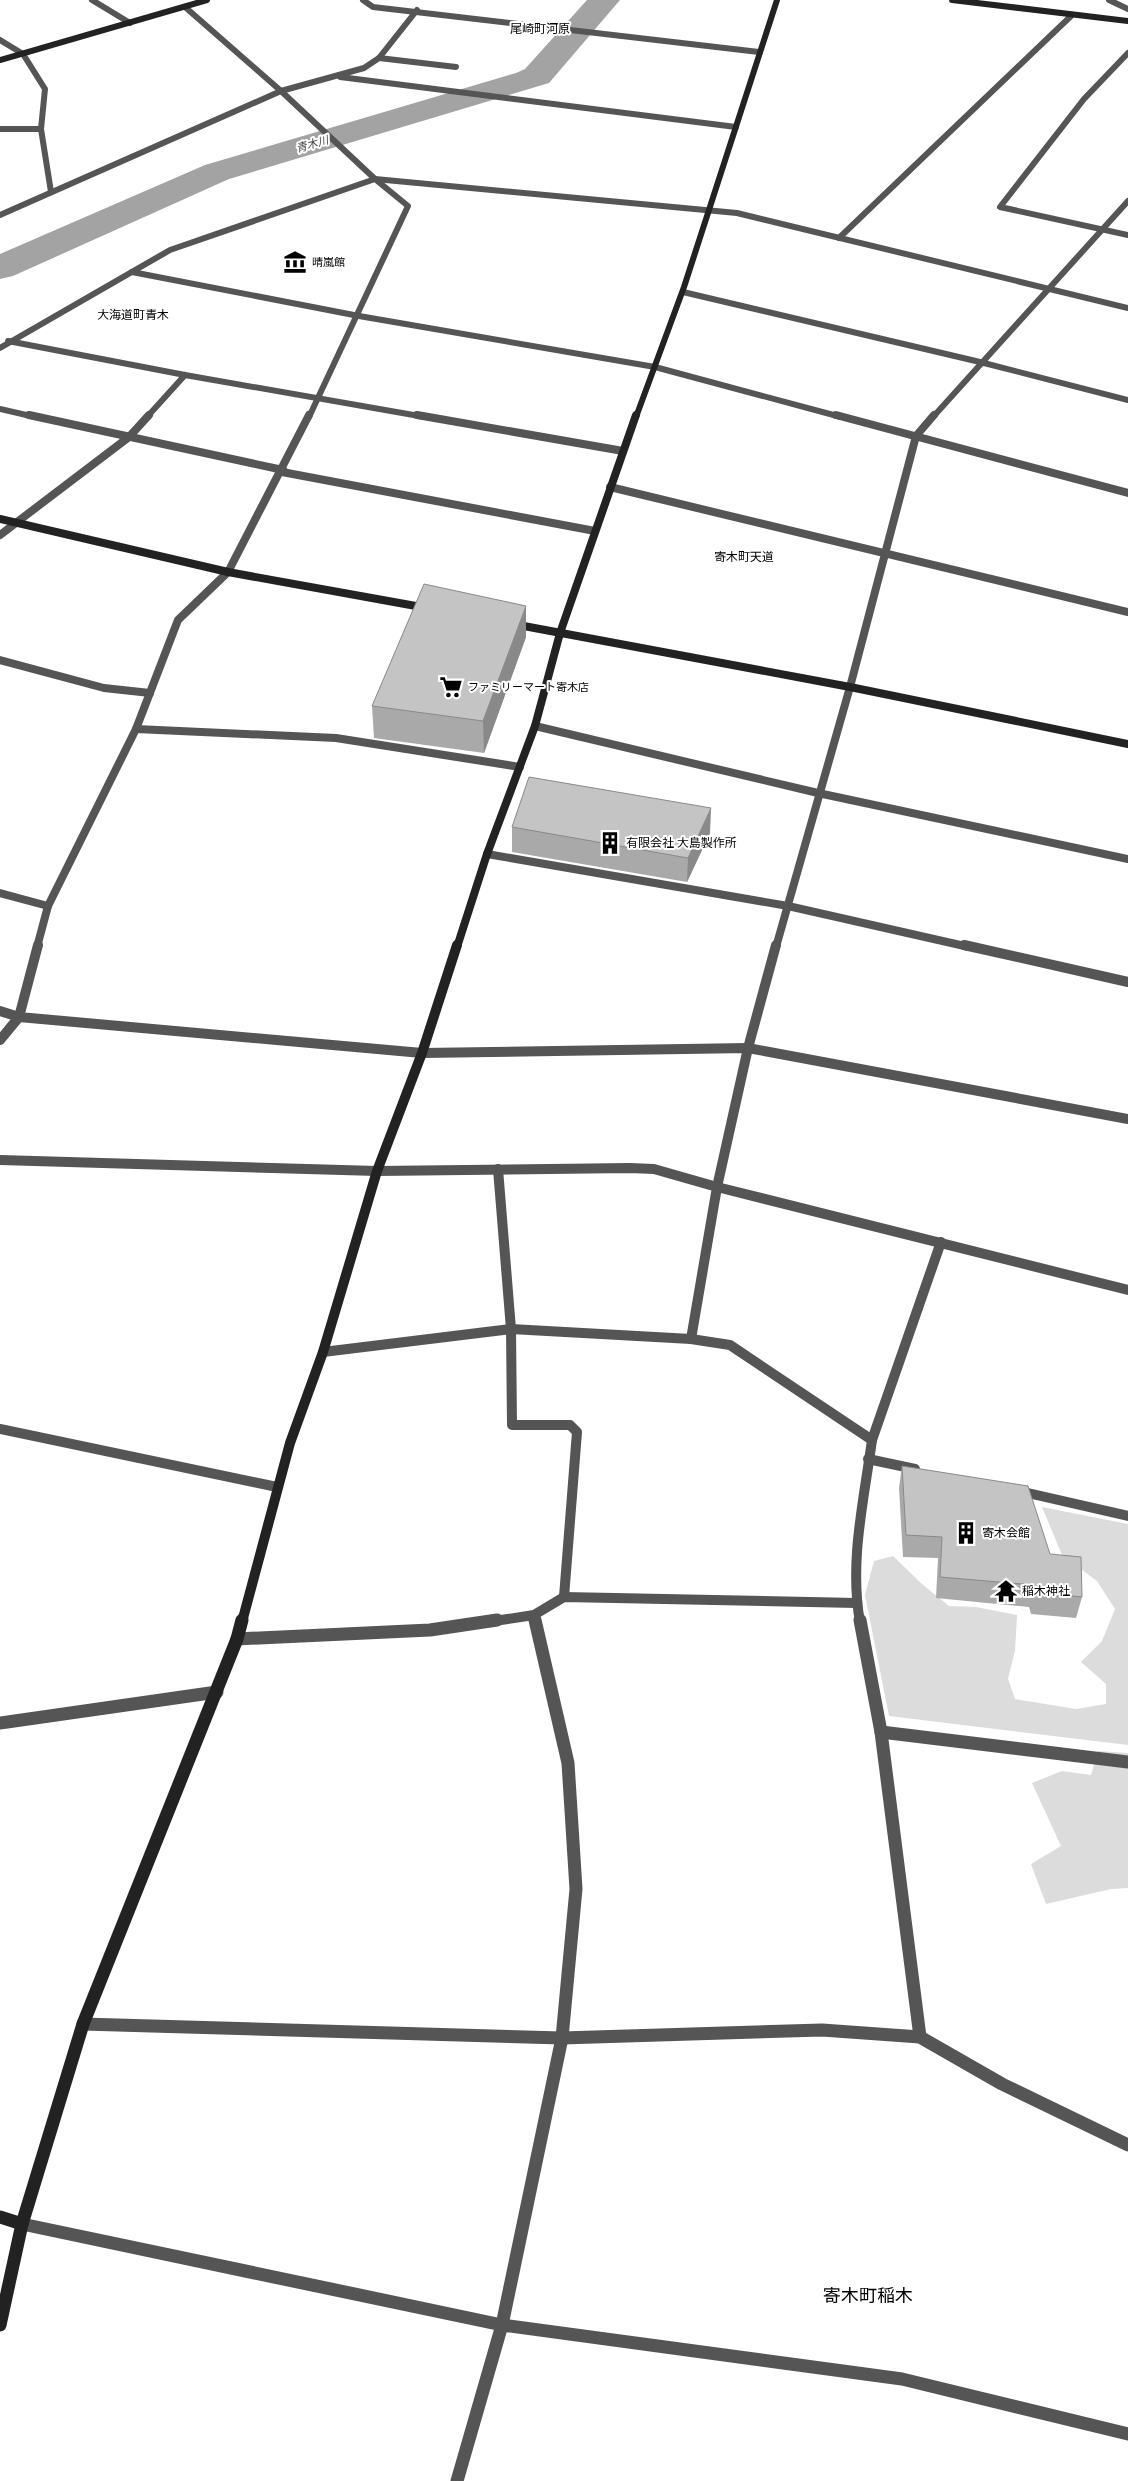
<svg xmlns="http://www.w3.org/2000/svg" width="1128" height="2481" font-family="'Archivo Narrow','Noto Sans JP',sans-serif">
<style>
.green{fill:#dcdcdc}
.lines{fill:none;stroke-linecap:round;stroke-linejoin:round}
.river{fill:#a3a3a3;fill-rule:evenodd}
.street-far3{stroke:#555;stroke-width:6}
.street-far2{stroke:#555;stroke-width:8}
.street-far1{stroke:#555;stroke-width:10}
.street{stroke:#555;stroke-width:13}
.secondary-far3{stroke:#222;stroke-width:6}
.secondary-far2{stroke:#222;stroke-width:8}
.secondary-far1{stroke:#222;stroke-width:10}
.secondary{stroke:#222;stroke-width:13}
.wall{fill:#a9a9a9}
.shaded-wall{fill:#898989}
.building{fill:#c4c4c4;stroke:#898989}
.labels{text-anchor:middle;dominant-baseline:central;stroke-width:4;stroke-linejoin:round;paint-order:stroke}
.far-water-label{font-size:11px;font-style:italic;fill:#444;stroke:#fff}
.far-poi-label{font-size:11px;fill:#000;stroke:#fff;text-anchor:start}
.far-quarter-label{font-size:12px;fill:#000;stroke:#fff}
.poi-label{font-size:12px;fill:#000;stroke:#fff;text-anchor:start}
.near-quarter-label{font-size:18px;fill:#000;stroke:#fff}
</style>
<rect width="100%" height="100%" fill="#fff"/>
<g class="green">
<polygon points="1042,1507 1128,1524 1128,1745 889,1716 865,1595 874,1561 893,1556 922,1584 949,1606 976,1607 1017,1615 1015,1651 1008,1679 1015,1699 1076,1709 1106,1704 1106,1684 1081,1662 1102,1641 1115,1609 1097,1581 1062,1555"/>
<polygon points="1098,1751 1128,1753 1128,1888 1111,1889 1046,1904 1031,1864 1061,1846 1032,1783 1062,1771 1091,1775"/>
</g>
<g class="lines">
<polygon class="river" points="587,0 620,0 549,83 229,179 13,276 0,279 0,254 205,165 516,73 525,69"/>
<g class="street-far3">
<polyline points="92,0 130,23"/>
<polyline points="363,0 373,7 759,52"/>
<polyline points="1109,0 1128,9"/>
<polyline points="185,7 281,91 375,179 408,206 309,417"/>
<polyline points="0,40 23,54 45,89 41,129 51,192"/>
<polyline points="1128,53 1084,99 1000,207 1128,235"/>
<polyline points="379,58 456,67"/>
<polyline points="340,77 736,127"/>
<polyline points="0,129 41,129"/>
<polyline points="0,215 281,91 364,68 379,58 417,10"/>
<polyline points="839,238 1071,16"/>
<polyline points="132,272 359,316 655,367 841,417"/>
<polyline points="683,292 980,362 1128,400"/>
<polyline points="8,341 185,375 425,417"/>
<polyline points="0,348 170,250 375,179 737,213 1128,308"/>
<polyline points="0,409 35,417"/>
<polyline points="147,417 185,375"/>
<polyline points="933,417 1128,201"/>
</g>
<g class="street-far2">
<polyline points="29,415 283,470"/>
<polyline points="417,415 623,451"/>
<polyline points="836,415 1128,493"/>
<polyline points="282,472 595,531"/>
<polyline points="610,487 1128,612"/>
<polyline points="0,535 129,437 149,415"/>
<polyline points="0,660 104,688 150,693"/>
<polyline points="535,726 818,793 1128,859"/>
<polyline points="136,729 336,738 520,767"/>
<polyline points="487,854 788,906 969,947"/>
<polyline points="0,893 48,906"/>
<polyline points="37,947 48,906 136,729 178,620 228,572 309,415"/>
<polyline points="776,947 850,687 916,436 934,415"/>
</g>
<g class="street-far1">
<polyline points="38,945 19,1017 422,1053 748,1048 1128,1119"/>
<polyline points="776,945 748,1048 717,1187 1128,1290"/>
<polyline points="964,945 1128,982"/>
<polyline points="0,1011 19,1017 0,1040"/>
<polyline points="0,1160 377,1171 630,1168 654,1169 717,1187 691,1339"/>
<polyline points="498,1169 511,1329 512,1425 570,1425 577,1432 564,1597"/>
<path d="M 323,1352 L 511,1329 L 691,1339 L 730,1345 L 872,1440 C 864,1500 849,1562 860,1622"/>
<polyline points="0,1429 277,1487"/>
<polyline points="872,1440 941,1242"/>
<polyline points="868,1459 915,1469"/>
<polyline points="1019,1491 1128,1516"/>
<polyline points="534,1615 536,1622"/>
<polyline points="488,1622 534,1615 564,1597 857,1603"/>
</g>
<g class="street">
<polyline points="860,1620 881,1732 920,2037"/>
<polyline points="237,1639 430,1630 497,1620"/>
<polyline points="0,1723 217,1692"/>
<polyline points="881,1732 1128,1762"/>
<polyline points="83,2024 562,2038 822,2030 920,2037 1002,2084 1128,2145"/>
<polyline points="22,2224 502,2325 902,2379 1128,2434"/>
<polyline points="457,2481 502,2325 562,2038 576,1889 568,1763 535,1620"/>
</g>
<g class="secondary-far3">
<polyline points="952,0 1128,21"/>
<polyline points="0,60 207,0"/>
<polyline points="636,417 684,287 777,0"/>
</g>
<g class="secondary-far2">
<polyline points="0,519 228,572 427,608"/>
<polyline points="513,624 850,687 1128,744"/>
<polyline points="457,947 487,854 535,726 560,633 636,415"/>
</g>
<polyline class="secondary-far1" points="242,1622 290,1443 323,1352 377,1171 422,1053 457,945"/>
<g class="secondary">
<polyline points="0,2217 22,2224"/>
<polyline points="0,2325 22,2224 83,2024 237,1639 242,1620"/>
</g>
</g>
<g class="wall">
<polygon points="526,637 484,753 374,738 372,706"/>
<polygon points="512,827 710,833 687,882 512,852"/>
<polygon points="902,1466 1050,1554 1082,1597 1076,1618 1031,1614 1029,1607 936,1598 938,1558 903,1557 899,1488"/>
</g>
<g class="shaded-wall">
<polygon points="526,606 526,637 484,753 483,721"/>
<polygon points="711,808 710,833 687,882 688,858"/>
</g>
<g class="building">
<polygon points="424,584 526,606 483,721 372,706"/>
<polygon points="529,777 711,808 688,858 512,827"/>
<polygon points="902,1466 1028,1486 1050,1554 1081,1557 1082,1597 1036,1592 1034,1585 940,1577 942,1537 906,1535"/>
</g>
<defs>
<symbol id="museum-bare" viewBox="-9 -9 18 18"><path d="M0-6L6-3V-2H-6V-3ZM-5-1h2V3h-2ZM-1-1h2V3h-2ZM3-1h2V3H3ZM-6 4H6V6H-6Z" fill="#000" stroke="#fff" stroke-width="2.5" paint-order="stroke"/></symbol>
<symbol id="supermarket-bare" viewBox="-9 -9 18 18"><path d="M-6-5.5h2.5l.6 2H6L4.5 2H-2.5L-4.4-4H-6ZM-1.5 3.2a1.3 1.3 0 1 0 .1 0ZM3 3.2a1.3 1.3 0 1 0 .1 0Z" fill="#000" stroke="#fff" stroke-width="2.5" paint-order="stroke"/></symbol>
<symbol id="building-bare" viewBox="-9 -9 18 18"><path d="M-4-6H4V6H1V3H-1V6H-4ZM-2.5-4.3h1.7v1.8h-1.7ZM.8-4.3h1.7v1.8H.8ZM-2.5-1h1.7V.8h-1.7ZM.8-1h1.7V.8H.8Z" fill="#000" stroke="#fff" stroke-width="2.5" paint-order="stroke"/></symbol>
<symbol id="temple-bare" viewBox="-9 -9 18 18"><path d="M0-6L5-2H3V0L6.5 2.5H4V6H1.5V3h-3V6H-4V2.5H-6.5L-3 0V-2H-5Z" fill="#000" stroke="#fff" stroke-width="2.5" paint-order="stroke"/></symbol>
</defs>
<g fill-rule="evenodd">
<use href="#museum-bare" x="279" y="246" width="32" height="32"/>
<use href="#supermarket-bare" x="435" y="671" width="32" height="32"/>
<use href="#building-bare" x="594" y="827" width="32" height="32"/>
<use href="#building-bare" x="950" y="1517" width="32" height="32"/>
<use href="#temple-bare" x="990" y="1575" width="32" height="32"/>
</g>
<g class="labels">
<g class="far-water-label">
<text transform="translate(312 144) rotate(-16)">青木川</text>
</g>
<g class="far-poi-label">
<text x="312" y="262">晴嵐館</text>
<text x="468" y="687">ファミリーマート寄木店</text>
</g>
<g class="far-quarter-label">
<text x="540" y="29">尾崎町河原</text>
<text x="133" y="315">大海道町青木</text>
<text x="744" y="557">寄木町天道</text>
</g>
<g class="poi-label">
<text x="626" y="843">有限会社 大島製作所</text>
<text x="982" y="1533">寄木会館</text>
<text x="1022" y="1591">稲木神社</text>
</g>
<g class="near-quarter-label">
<text x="868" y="2295">寄木町稲木</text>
</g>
</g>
</svg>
